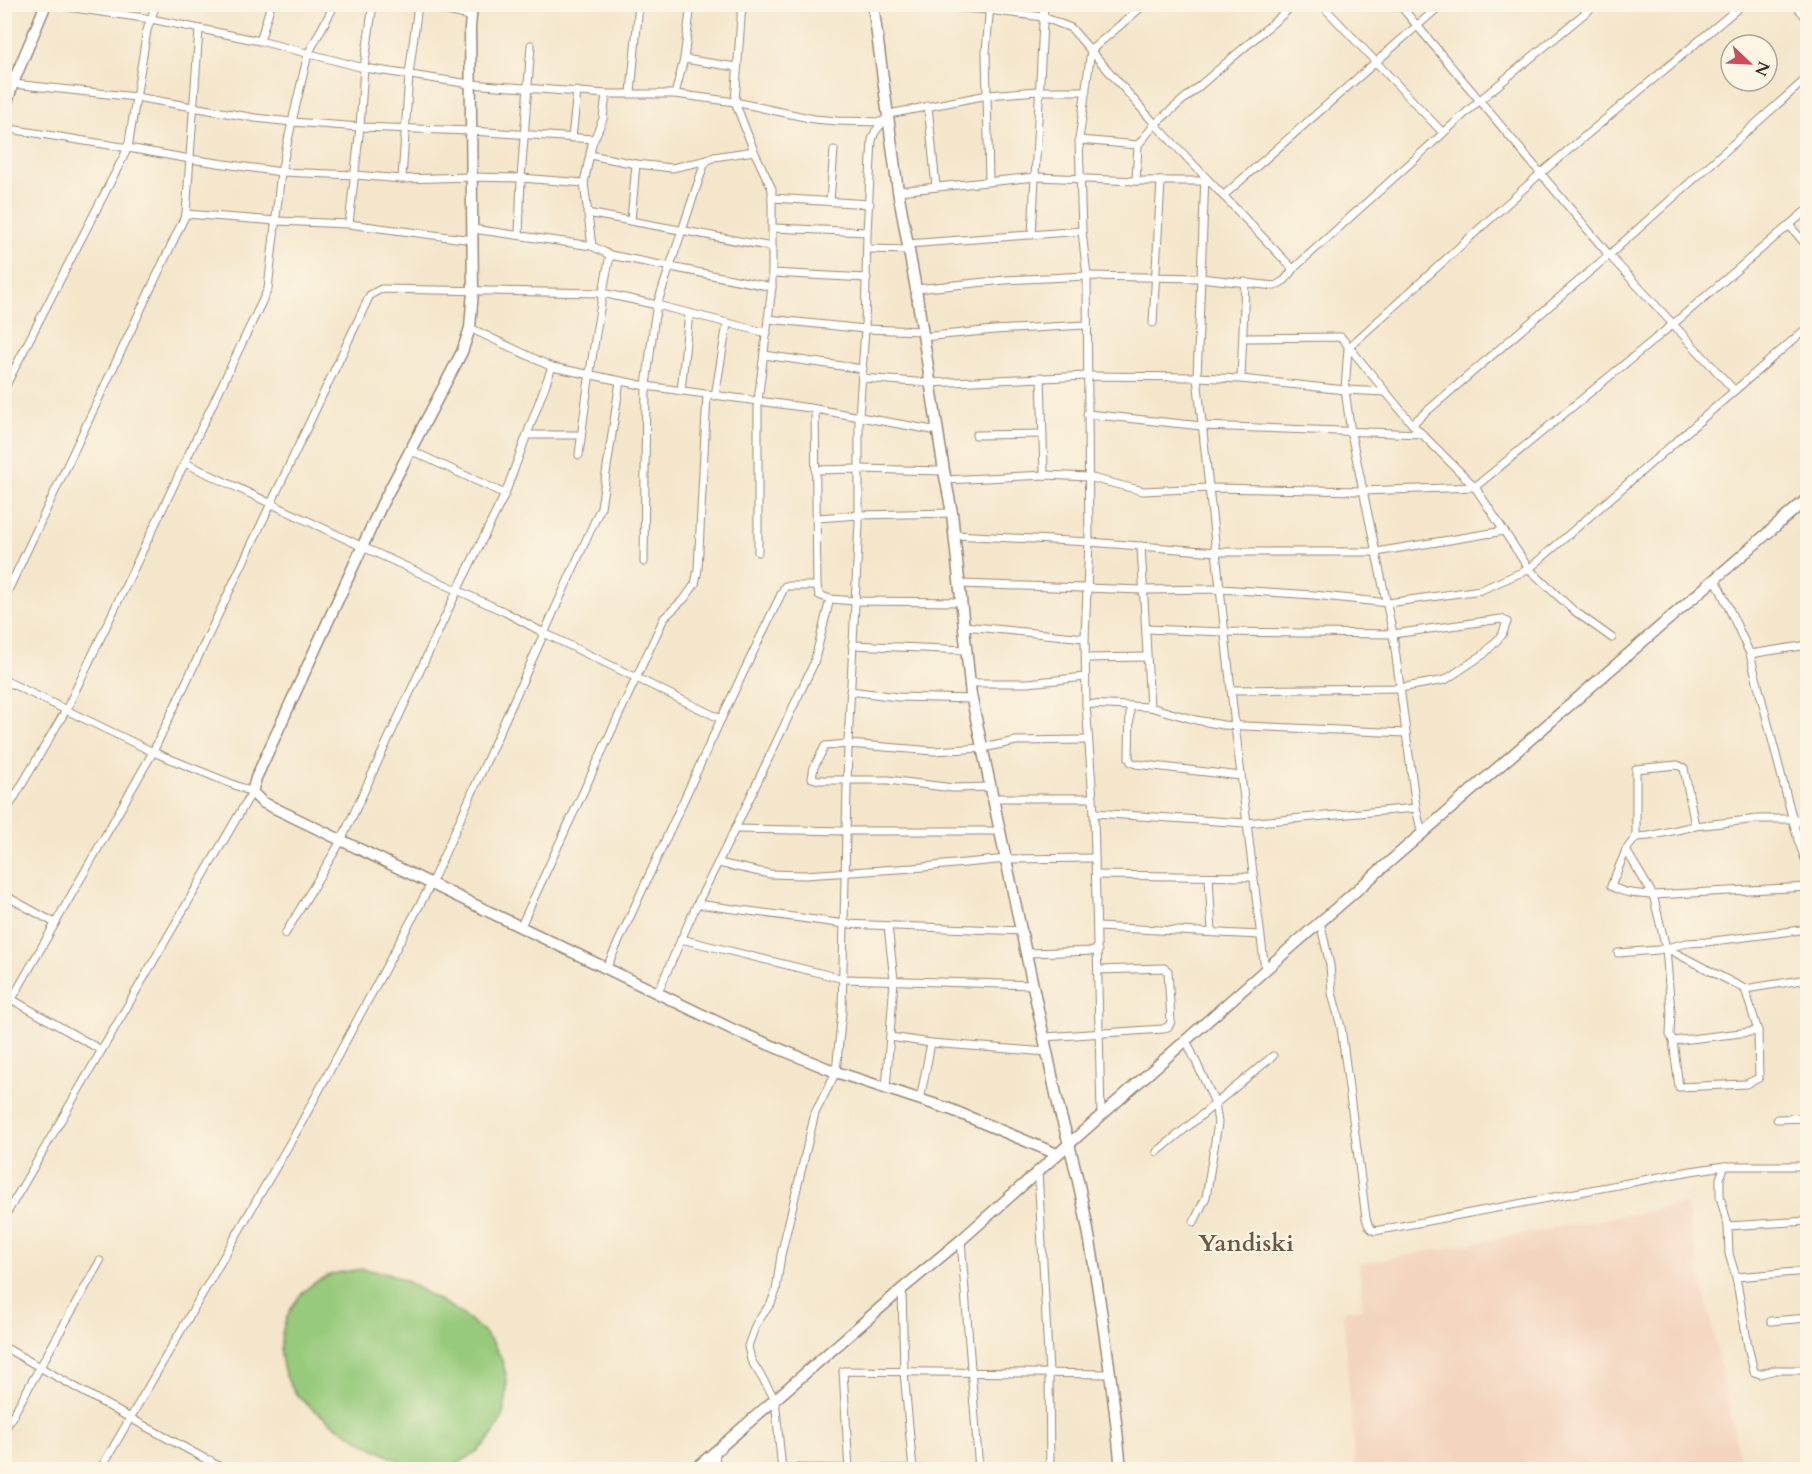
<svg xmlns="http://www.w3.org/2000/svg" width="1812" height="1474" font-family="Cardo,serif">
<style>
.built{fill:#f3d4be}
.pitch{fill:#97ca7b;stroke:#697a4c;stroke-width:1.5}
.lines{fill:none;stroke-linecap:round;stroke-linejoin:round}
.street-casing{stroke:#988874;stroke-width:9}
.secondary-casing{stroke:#988874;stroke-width:13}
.primary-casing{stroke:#988874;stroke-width:13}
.street{stroke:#fff;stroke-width:7}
.secondary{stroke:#fff;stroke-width:10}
.primary{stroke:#fff;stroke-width:10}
.labels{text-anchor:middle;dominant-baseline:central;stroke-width:4.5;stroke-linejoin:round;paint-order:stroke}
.quarter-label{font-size:24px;font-weight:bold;fill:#70553f;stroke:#fcf5e5}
</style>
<rect width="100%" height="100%" fill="#fcf5e5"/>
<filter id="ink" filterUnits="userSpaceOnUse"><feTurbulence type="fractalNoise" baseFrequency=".0167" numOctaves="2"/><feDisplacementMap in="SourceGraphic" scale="12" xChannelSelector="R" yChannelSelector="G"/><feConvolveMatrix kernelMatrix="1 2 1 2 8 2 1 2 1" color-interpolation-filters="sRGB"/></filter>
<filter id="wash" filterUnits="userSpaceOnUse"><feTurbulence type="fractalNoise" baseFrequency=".008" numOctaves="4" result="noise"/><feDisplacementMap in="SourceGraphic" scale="24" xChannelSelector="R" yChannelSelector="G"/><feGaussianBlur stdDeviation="1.35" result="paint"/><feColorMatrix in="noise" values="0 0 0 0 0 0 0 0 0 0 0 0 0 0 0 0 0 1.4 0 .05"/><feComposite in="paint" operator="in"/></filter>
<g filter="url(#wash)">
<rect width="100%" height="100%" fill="#f4e6cb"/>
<polygon class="built" points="1686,1204 1742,1469 1355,1469 1343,1311 1363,1308 1359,1264"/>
<path class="pitch" d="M 363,1269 C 371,1271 382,1271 390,1274 C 403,1278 417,1288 430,1295 C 477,1321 518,1349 504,1410 C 499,1432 482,1451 462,1461 C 446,1468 424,1469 408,1464 C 383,1456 308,1412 294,1391 C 267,1352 283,1295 327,1276 C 337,1271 351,1271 363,1269 Z"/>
</g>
<g filter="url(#ink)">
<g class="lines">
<defs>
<g id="street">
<polyline points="46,4 151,19 260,41 364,68 470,84 606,94 675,94 735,102 814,119 837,121 883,122"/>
<polyline points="415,4 470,16"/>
<polyline points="742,4 735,102 754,151 772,189 772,287 758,401 758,552"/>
<polyline points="910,4 989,10 1043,17 1071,28 1155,124 1293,269"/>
<polyline points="1321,4 1443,133"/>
<polyline points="1399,4 1609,255 1734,390"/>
<polyline points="1795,4 1808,20"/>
<polyline points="260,41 271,4"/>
<polyline points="684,59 736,67"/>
<polyline points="4,83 136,97 255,118 292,122 360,127 471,131 594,139"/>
<polyline points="631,93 639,4"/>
<polyline points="675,94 684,59 691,4"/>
<polyline points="928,106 936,187"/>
<polyline points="4,128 128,148 190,159 281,172 355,175 402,179 471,177 521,178 584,183"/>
<polyline points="572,138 577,91"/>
<polyline points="1079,140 1138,145"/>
<polyline points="590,155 636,164 672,168 708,160"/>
<polyline points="1205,177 1197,377 1235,726 1265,970"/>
<polyline points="402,179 409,75 418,5"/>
<polyline points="989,181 986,52 990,4"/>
<polyline points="1136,181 1205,181"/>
<polyline points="898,191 1036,177 1136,181 1138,145 1155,124 1295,4"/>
<polyline points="1223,196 1442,4"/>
<polyline points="772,198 870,204"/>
<polyline points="830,201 834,150"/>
<polyline points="587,213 772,247"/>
<polyline points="186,214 277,221 349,224 472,240"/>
<polyline points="631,221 636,164"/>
<polyline points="349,224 360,127 364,68 373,4"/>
<polyline points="1789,225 1808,247"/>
<polyline points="773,228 867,232"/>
<polyline points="473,229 592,246 610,255 772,287"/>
<polyline points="519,235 521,178 531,45"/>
<polyline points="1032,235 1044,4"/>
<polyline points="907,244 1082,231"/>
<polyline points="592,246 584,183 592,144 603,119 606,94"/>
<polyline points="868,249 908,250"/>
<polyline points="772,273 867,278"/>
<polyline points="916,289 1005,280 1087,276 1200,278 1275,286 1285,280 1293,269 1480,100 1596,4"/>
<polyline points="768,319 865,329 922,331"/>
<polyline points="1153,323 1161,181"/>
<polyline points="470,328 552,367 646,386 810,408 938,431"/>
<polyline points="923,337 994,330 1086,325"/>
<polyline points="1243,338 1341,337 1412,424 1475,487 1529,569 1573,610 1612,638"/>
<polyline points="764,355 863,369"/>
<polyline points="1041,377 1044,471 1046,475"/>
<polyline points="862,378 929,383 1087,376 1197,377 1241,379 1345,390 1385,392"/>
<polyline points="1241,379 1245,282"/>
<polyline points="4,389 128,148 147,30 156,4"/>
<polyline points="681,391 689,313"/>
<polyline points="715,396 727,324"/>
<polyline points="815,409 817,586 819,595 830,599 855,601 962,602"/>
<polyline points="1087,414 1202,426 1422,434"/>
<polyline points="1412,424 1609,255 1808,77"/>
<polyline points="527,435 581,435"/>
<polyline points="976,435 1043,434"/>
<polyline points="410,450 505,494"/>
<path d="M 579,455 C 587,388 597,321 610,255"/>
<polyline points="185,463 363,547 505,612 544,633 721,719"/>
<polyline points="816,470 859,469 944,471"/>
<polyline points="946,480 1046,475 1088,477 1143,491 1210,488 1362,491 1475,487 1672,325 1808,209"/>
<polyline points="817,518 859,515 952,513"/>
<polyline points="955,535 1089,542 1216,552 1376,552 1504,531"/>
<polyline points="1141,546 1150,707"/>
<polyline points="644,562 646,386 654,322 657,305 704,165 708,160 714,157 754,151"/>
<polyline points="1715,578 1750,654 1798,840 1808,867"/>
<polyline points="960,584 1143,590 1220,589 1314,595 1388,603 1481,590 1529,569 1808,327"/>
<polyline points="4,599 186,214 199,29"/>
<polyline points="964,626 1085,638"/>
<polyline points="1146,629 1224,632 1393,634 1501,619 1507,622 1502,635 1484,654 1445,680 1400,688 1231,690"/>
<polyline points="852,645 967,650"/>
<polyline points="1750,654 1808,645"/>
<polyline points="1086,658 1147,657"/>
<polyline points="4,680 153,752 252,792 4,1218"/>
<polyline points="970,683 1028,683 1085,677"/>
<polyline points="850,691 898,697 972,699"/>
<polyline points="1086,704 1150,707 1196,720 1223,725 1406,733"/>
<polyline points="1130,706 1129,758 1131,762 1136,764 1241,776"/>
<polyline points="991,787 953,788 888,780 819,780 812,778 814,767 825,746 848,744 934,751 983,748 1016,741 1088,740"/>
<polyline points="994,798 1093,798"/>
<polyline points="1094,813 1246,823 1416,808"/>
<polyline points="4,815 66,710 268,289 281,172 292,122 308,54 335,4"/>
<path d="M 1695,826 L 1684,768 L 1677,765 L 1636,769 L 1636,837 L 1626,850 L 1611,886 C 1624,894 1638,894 1653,895 L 1808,887"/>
<polyline points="735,829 847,831 1001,831"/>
<polyline points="1422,834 1416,808 1393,634 1351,433 1345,390 1348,348 1541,173 1743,4"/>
<polyline points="1636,837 1649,836 1695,826 1758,819 1793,819 1808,826"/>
<polyline points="1626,850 1653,895 1666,948 1671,1012 1670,1035 1673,1041 1679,1087 1746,1084 1759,1078 1758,1031 1745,989"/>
<polyline points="718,863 770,874 805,875 913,868 1007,859 1095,858"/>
<polyline points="1096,875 1253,877"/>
<polyline points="1209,877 1212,932"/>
<polyline points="4,895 55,923"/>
<polyline points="697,904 845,924 1023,931"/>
<path d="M 1320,922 L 1330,965 L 1332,993 L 1341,1027 L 1366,1218 C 1368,1224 1368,1228 1375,1231 L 1691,1171 L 1725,1166 L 1808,1166"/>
<polyline points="1097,927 1260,935"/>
<polyline points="520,928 664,618 685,598 695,584 698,569 707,395"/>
<polyline points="285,934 341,841 457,591 505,494 552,367"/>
<polyline points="681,939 844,979 1034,985"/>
<polyline points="1666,948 1745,989 1808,979"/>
<polyline points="1027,953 1098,951"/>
<polyline points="1618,953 1658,950 1687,943 1706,942 1808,929"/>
<polyline points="606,969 721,719 785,586 817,586"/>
<polyline points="657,994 697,904 735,829 814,663 830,599"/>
<polyline points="4,995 101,1050"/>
<polyline points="4,1013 153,752 370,295 381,289 602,293 657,305 767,333"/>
<polyline points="890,1037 931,1043 1047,1052"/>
<polyline points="1045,1037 1163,1029 1169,1026 1171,1021 1168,971 1164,968 1098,970"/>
<polyline points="1186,1040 1215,1103 1218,1123 1206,1197 1194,1222"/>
<polyline points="1673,1041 1758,1031"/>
<polyline points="886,1089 894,980 888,926"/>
<polyline points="920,1100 931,1043"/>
<polyline points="1101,1115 1094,813 1086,704 1085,638 1089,542 1087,276 1082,231 1079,140 1091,50 1145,4"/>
<polyline points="1777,1119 1808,1118"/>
<polyline points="1157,1152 1273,1056"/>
<polyline points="1725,1166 1720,1178 1720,1196 1728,1226 1729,1254 1736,1277 1748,1346 1754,1372 1760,1374 1775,1370 1808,1370"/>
<polyline points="1038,1171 1049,1373 1050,1470"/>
<polyline points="1728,1226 1808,1221"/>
<polyline points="961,1240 979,1470"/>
<polyline points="1736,1277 1808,1271"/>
<polyline points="902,1289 904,1372 913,1470"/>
<polyline points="1771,1321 1808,1318"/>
<polyline points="4,1347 130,1418 226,1470"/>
<polyline points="4,1431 100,1261"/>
<polyline points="782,1468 1030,1470"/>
<polyline points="100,1470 298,1129 431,884 601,507 620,381"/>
<polyline points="205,1470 210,1460"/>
<polyline points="715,1470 716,1450"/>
<polyline points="782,1470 775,1399 751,1360 748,1346 756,1324 771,1303 776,1291 781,1255 815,1113 836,1072 842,1012 848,744 859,523 859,417 865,329 867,232 872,140 875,132 889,114 988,95 1038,91 1086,91"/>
<polyline points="849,1470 843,1371 1110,1374"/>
<polyline points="1097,1470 1121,1469"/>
</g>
<g id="secondary">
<polyline points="472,4 470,28 473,291 470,328 462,352 382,504 256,778 252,792 262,802 736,1031 836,1072 952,1110 1057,1154"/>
<path d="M 873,4 L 898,191 L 916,289 L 944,471 L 952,513 L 971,695 L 1060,1113 C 1080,1177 1091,1243 1101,1310 C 1109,1363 1116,1416 1121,1470"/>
<polyline points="4,112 13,83 46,4"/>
</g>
<polyline id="primary" points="694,1470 902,1289 961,1240 1265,970 1808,498"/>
</defs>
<use href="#street" class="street-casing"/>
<use href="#secondary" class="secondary-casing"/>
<use href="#primary" class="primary-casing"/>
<use href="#street" class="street"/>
<use href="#secondary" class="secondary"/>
<use href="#primary" class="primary"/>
</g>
</g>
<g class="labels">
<g class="quarter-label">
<text x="1246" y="1243">Yandiski</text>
</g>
</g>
<rect width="1812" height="1474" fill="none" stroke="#fcf5e5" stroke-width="24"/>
<g transform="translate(1749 63) rotate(113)"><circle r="28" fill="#fcf5e5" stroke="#afa495" stroke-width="1.5"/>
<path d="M0-4.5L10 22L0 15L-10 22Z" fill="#d1495b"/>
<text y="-9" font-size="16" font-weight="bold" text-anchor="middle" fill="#3b2a1e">N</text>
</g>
</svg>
